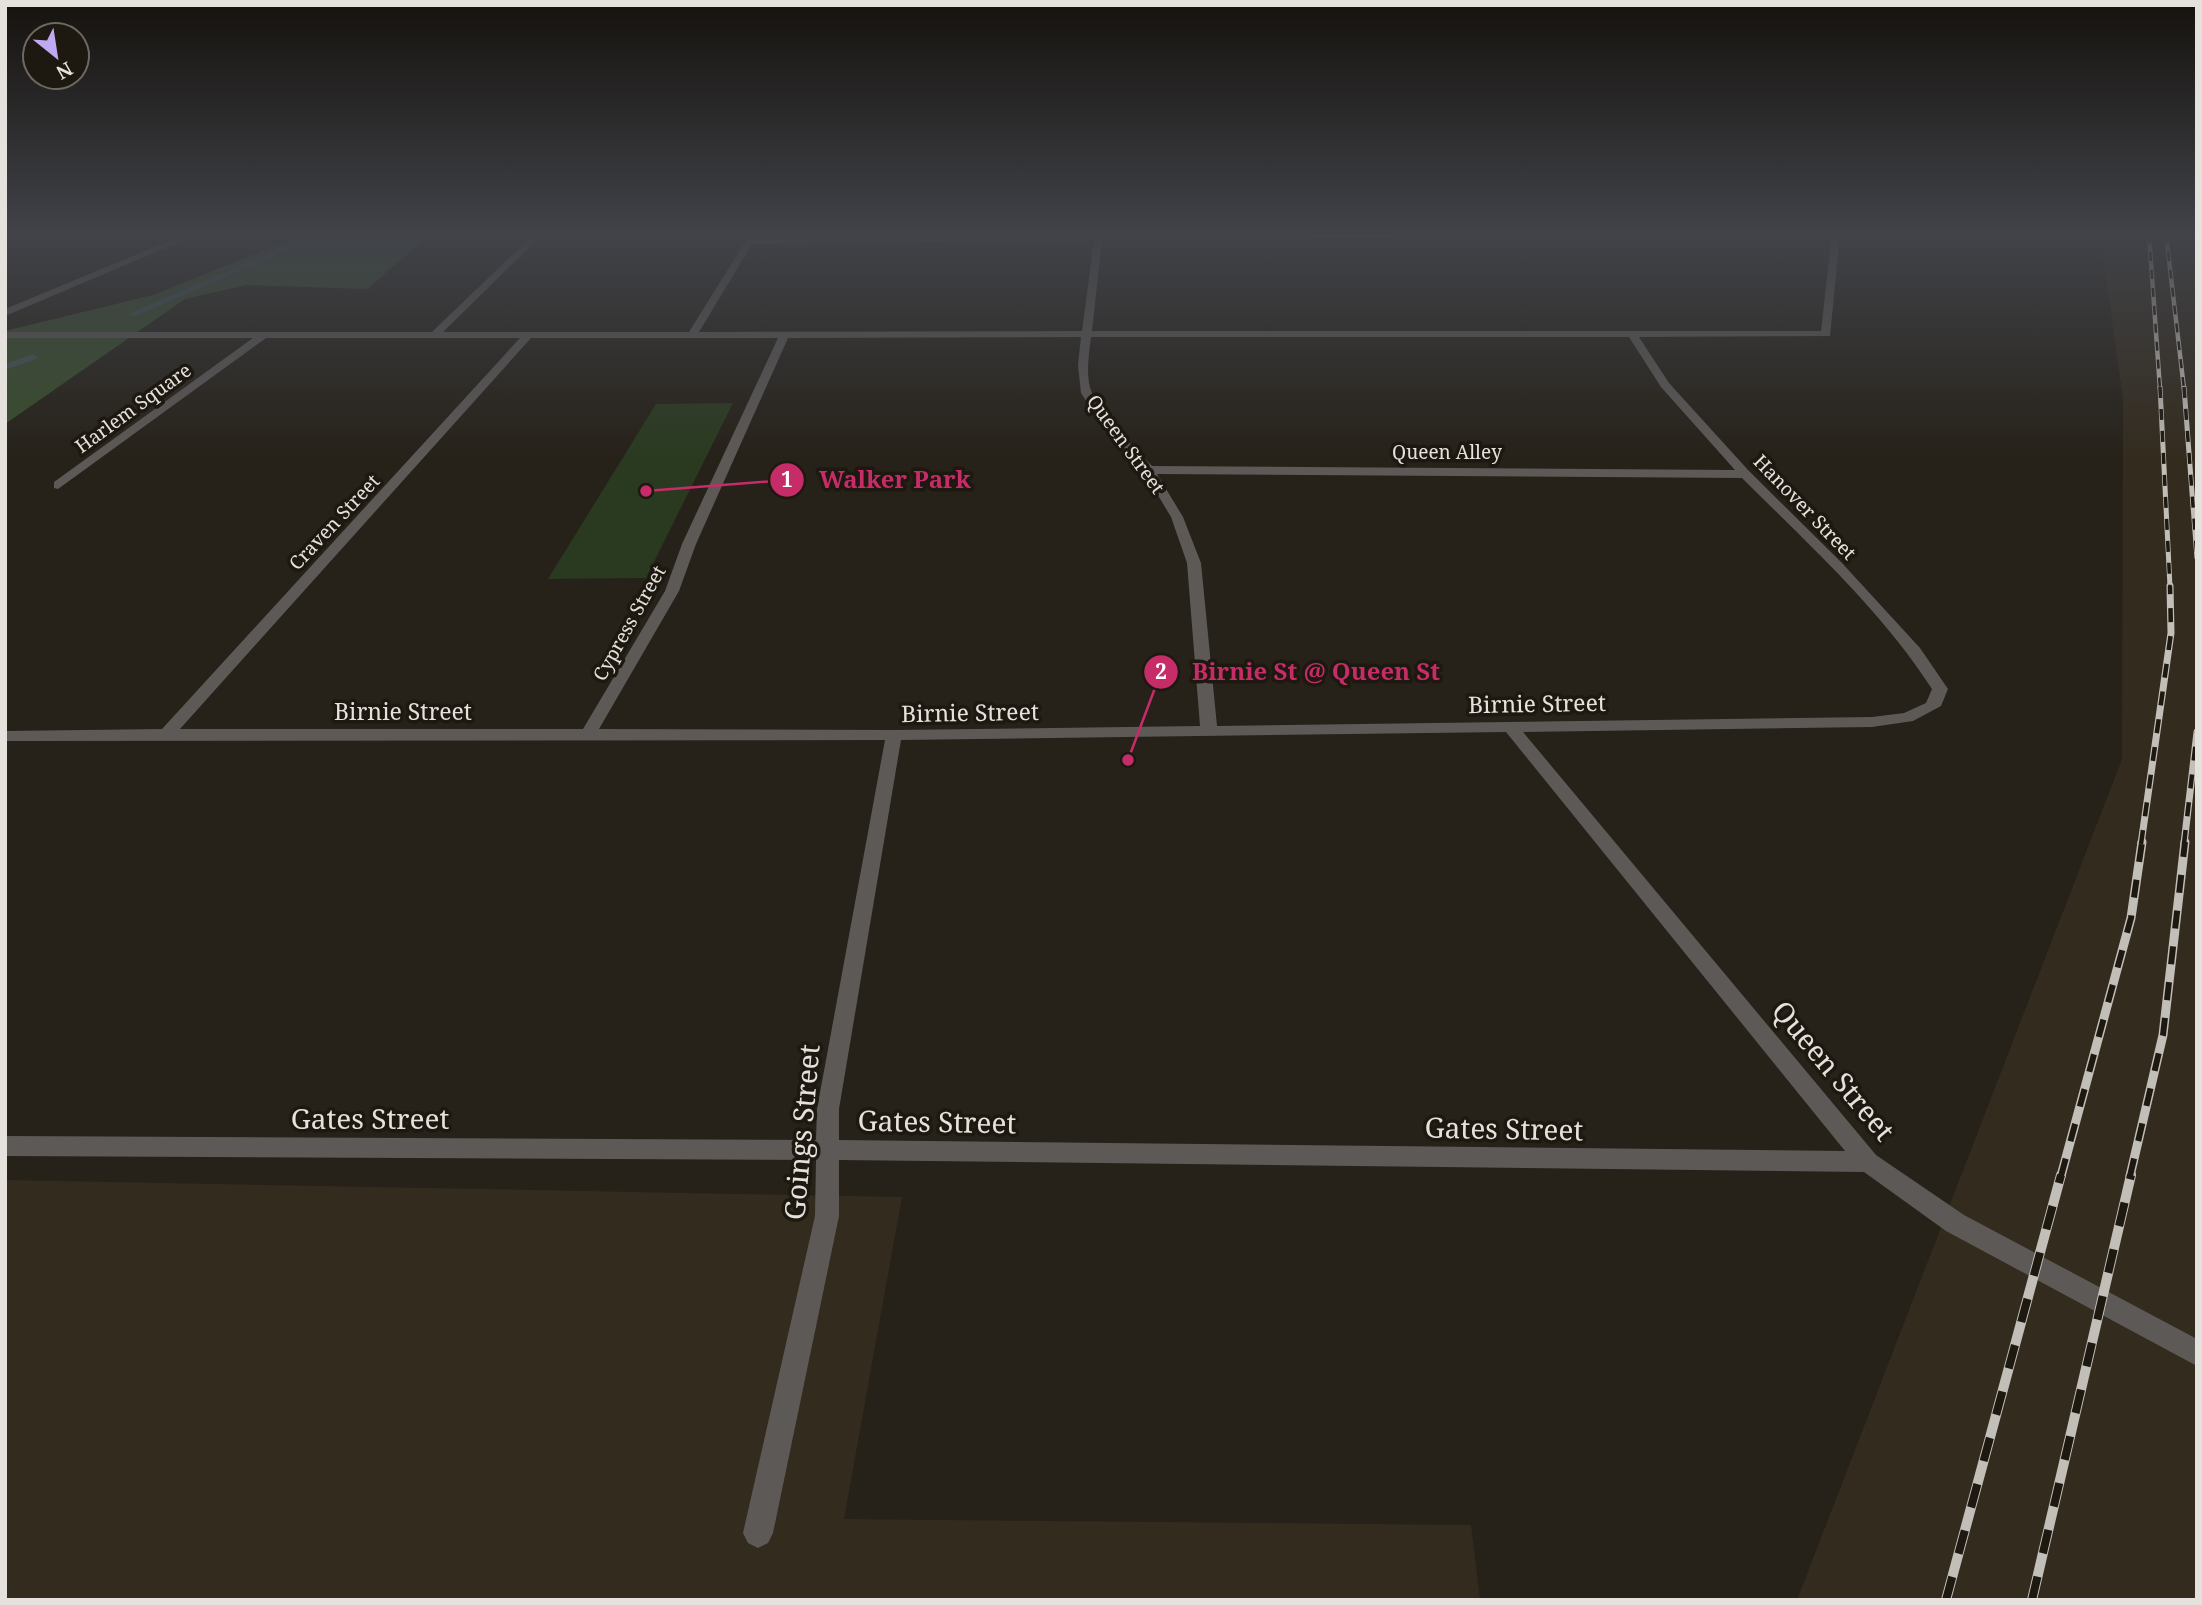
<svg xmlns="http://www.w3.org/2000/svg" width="2202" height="1605" font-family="'Noto Serif',serif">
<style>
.built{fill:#332b1e}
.green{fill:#2a3a20}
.forest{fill:#384d2b}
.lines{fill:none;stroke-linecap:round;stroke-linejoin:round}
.stream{fill:#455458;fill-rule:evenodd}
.street{fill:#5d5956;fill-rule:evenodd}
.rail-far4-casing{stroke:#c2beb8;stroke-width:4.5}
.rail-far3-casing{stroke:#c2beb8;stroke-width:5}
.rail-far2-casing{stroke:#c2beb8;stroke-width:7}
.rail-far1-casing{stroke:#c2beb8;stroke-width:9}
.rail-casing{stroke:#c2beb8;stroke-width:10}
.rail-far4{stroke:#1d1810;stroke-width:2.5;stroke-dasharray:9;stroke-linecap:butt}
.rail-far3{stroke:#1d1810;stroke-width:3.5;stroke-dasharray:11;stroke-linecap:butt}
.rail-far2{stroke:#1d1810;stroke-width:4.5;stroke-dasharray:14;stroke-linecap:butt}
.rail-far1{stroke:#1d1810;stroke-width:6;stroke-dasharray:18;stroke-linecap:butt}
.rail{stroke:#1d1810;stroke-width:8;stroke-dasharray:24;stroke-linecap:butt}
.labels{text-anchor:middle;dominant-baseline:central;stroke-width:7;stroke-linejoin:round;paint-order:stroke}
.far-street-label{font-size:19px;fill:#e5e1dc;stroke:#1d1810}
.street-label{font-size:23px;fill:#e5e1dc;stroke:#1d1810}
.near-street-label{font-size:28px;fill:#e5e1dc;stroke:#1d1810}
.leader{fill:none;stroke:#c62c68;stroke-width:2.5}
.callout-dot{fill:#c62c68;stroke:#1d1810;stroke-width:2.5}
.mark-label{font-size:21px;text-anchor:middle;font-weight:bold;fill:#fff}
.callout-label{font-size:24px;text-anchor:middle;font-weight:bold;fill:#c62c68;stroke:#1d1810;stroke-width:7;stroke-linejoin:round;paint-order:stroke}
</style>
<rect width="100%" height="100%" fill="#262119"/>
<g class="built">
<polygon points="2100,234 2197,234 2197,1600 1797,1600 2122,759 2123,399"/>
<polygon points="5,1180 902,1197 844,1519 1471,1525 1480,1600 5,1600"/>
</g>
<polygon class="green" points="733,403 646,578 548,579 656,404"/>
<polygon class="forest" points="304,234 429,234 368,289 246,285 185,299 5,424 5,331 153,295"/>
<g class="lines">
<g class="stream">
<polygon points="314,234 325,234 135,316 128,314"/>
<polygon points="33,354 38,357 36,359 5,370 5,364"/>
</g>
<g class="street">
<polygon points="186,234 198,234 5,316 5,309"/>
<path d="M 534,234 L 543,234 L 443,332 L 689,332 L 750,234 L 758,234 L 756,238 L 1095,234 L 1533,234 L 1529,237 L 1102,240 L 1092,331 L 1821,331 L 1832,234 L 1840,234 L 1830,336 L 1639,337 L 1669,383 L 1749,471 L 1842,563 L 1920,648 L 1948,689 L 1941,706 L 1913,721 L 1872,727 L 1523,732 L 1876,1155 L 1964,1215 L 2197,1339 L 2197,1366 L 1946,1231 L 1864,1172 L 839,1160 L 839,1216 L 773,1533 L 768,1543 L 758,1548 L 748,1543 L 743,1533 L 815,1216 L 816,1160 L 5,1156 L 5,1136 L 816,1140 L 817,1109 L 885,740 L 5,741 L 5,731 L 162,729 L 520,338 L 266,338 L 58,489 L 54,488 L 54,482 L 253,338 L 5,338 L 5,332 L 432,332 ZM 1094,240 L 1082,331 L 699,332 L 752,244 ZM 1081,337 L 1078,365 L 1081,393 L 1103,427 L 1144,472 L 1171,517 L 1187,563 L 1200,726 L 894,730 L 599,729 L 679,591 L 696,544 L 788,338 ZM 1091,337 L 1629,337 L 1661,387 L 1735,470 L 1152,466 C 1134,446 1101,419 1092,393 C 1085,376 1089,355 1091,337 ZM 531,338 L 778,338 L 682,544 L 665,591 L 583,729 L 180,729 ZM 1157,474 L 1742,478 C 1808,544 1881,610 1932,689 L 1926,703 L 1904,713 L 1872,717 L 1217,726 L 1201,563 L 1183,517 ZM 1506,732 L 1845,1151 L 839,1140 L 839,1109 L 901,740 Z"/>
</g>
<defs>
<g id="rail-far4">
<polyline points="2149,234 2160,389"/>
<polyline points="2166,234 2184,389"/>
</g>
<g id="rail-far3">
<polyline points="2160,387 2170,587"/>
<polyline points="2184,387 2197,558"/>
</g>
<g id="rail-far2">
<polyline points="2141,844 2171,633 2170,586"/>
<polyline points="2184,844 2197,732"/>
</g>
<g id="rail-far1">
<polyline points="2061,1176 2131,918 2142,842"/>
<polyline points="2130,1176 2163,1035 2185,842"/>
</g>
<g id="rail">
<polyline points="1946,1600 2061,1175"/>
<polyline points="2032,1600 2131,1175"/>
</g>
</defs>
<use href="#rail-far4" class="rail-far4-casing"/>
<use href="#rail-far3" class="rail-far3-casing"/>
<use href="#rail-far2" class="rail-far2-casing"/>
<use href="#rail-far1" class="rail-far1-casing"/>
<use href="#rail" class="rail-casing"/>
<use href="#rail-far4" class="rail-far4"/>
<use href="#rail-far3" class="rail-far3"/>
<use href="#rail-far2" class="rail-far2"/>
<use href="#rail-far1" class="rail-far1"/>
<use href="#rail" class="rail"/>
</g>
<linearGradient id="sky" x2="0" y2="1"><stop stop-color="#15120e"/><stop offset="0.51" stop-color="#414349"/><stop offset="1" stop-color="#414349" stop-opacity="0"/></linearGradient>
<rect width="2202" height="459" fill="url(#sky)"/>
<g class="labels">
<g class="far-street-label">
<text transform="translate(133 408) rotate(-36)">Harlem Square</text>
<text transform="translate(1126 444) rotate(54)">Queen Street</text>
<text x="1447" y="452">Queen Alley</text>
<text transform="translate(1805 507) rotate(46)">Hanover Street</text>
<text transform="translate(334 522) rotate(-47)">Craven Street</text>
<text transform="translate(629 623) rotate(-61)">Cypress Street</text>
</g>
<g class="street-label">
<text transform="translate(1537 703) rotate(-1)">Birnie Street</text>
<text x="403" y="711">Birnie Street</text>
<text transform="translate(970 712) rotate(-1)">Birnie Street</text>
</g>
<g class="near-street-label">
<text transform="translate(1834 1070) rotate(50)">Queen Street</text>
<text x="370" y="1118">Gates Street</text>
<text transform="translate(937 1121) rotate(1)">Gates Street</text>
<text transform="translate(1504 1128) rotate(1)">Gates Street</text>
<text transform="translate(801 1132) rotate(-85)">Goings Street</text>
</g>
</g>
<path class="leader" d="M646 491L787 480M1128 760L1161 672"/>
<g class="callout-dot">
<circle cx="646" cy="491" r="7"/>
<circle cx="1128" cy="760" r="7"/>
<circle cx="787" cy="480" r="18"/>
<circle cx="1161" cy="672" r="18"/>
</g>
<g class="mark-label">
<text x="787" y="487">1</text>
<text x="1161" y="679">2</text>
</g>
<g class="callout-label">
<text x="895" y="488">Walker Park</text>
<text x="1316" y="680">Birnie St @ Queen St</text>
</g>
<rect width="2202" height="1605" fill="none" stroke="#e5e1dc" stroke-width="14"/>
<g transform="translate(56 56) rotate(150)"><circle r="33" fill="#1d1810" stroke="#6d6862" stroke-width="2"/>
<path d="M0-5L12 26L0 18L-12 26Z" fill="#c0a8f4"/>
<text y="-10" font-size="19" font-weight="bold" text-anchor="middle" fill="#e5e1dc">N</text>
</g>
</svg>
